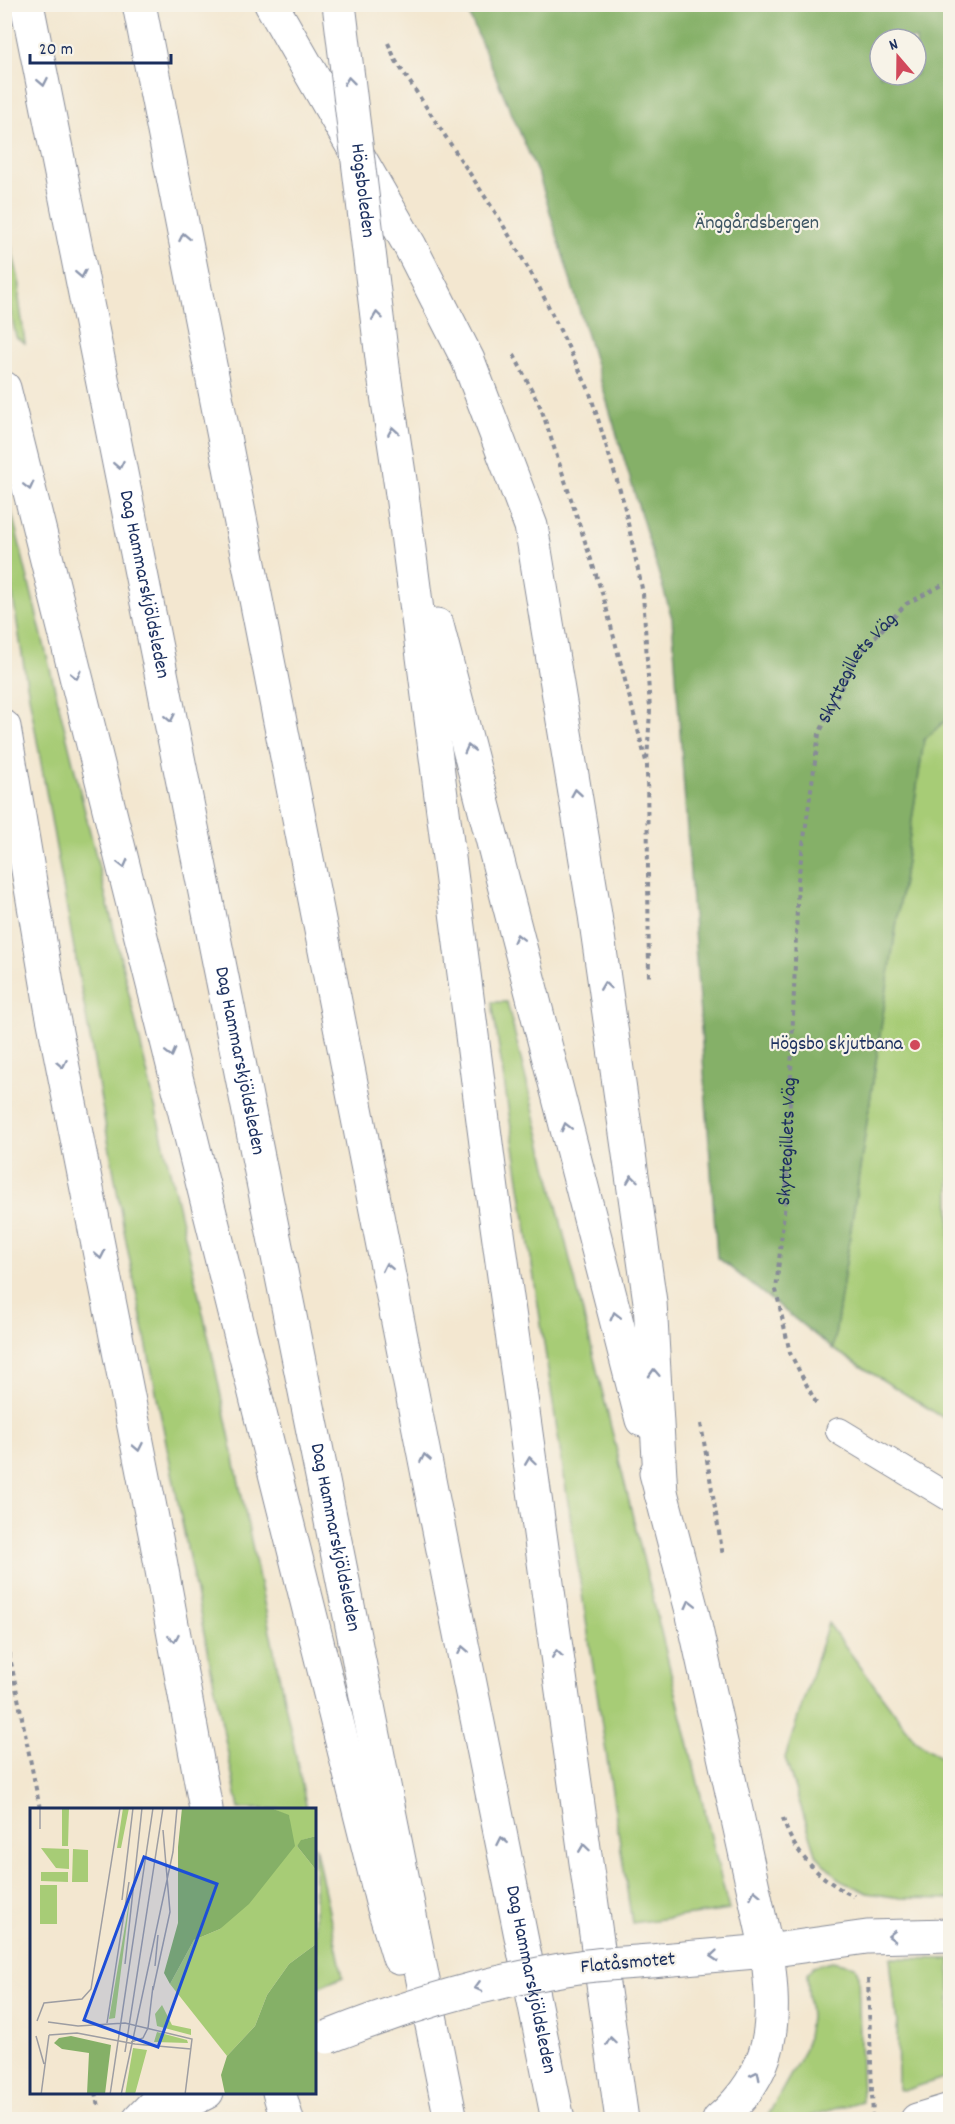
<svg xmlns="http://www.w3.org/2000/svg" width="955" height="2124" font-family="Dekko,sans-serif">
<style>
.green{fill:#a7cc76;stroke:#617e6a;stroke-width:1.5}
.forest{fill:#85b067;stroke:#507062;stroke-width:1.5;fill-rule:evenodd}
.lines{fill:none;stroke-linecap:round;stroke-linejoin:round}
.service-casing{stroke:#878b97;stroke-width:28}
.tertiary-casing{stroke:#878b97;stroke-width:35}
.primary-casing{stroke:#878b97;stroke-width:35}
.path{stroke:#878b97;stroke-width:4;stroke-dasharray:4.5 4.5;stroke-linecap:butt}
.service{stroke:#fff;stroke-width:26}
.tertiary{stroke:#fff;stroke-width:33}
.primary{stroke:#fff;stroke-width:33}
.tertiary-bridge-casing{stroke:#878b97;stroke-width:35;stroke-linecap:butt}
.secondary-bridge-casing{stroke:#878b97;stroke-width:35;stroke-linecap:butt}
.tertiary-bridge{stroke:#fff;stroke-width:33}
.secondary-bridge{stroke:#fff;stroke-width:33}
.oneway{stroke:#8d97ae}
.poi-dot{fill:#d1495b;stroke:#f7f3e8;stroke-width:2}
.labels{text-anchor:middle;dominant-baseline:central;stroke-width:4.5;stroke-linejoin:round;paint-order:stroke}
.street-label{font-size:20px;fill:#1b2f5e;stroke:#f7f3e8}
.park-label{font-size:20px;fill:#3e5664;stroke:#f7f3e8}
.poi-label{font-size:20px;fill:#1b2f5e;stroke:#f7f3e8;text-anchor:end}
.inset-road{fill:none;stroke:#9d9da2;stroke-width:1.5}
.view{fill:#1d4ed8;fill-opacity:0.15;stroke:#1d4ed8;stroke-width:3}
.inset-edge{fill:none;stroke:#1b2f5e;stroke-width:3}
</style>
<rect width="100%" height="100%" fill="#f7f3e8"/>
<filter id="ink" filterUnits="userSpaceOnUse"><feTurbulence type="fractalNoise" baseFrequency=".0167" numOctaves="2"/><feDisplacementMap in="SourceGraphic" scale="12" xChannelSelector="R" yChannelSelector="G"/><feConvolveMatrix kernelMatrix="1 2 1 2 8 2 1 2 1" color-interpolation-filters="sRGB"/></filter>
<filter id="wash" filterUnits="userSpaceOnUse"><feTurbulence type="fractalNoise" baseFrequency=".008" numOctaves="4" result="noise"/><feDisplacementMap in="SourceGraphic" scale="24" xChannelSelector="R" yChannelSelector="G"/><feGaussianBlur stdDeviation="1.35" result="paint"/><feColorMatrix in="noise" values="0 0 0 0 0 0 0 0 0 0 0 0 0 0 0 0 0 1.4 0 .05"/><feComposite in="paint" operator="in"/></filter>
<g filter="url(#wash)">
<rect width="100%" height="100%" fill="#f3e7d0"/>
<g class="green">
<polygon points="4,216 20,285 19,298 25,343 16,337 5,285"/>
<polygon points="4,481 117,942 211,1348 307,1809 239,1809 126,1241 25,673 5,547"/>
<polygon points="950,716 950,1422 833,1349 924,740"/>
<polygon points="492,1002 507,1002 729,1910 632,1923"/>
<polygon points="828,1623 915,1740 950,1764 950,1899 901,1898 867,1893 839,1879 817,1856 785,1758"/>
<polygon points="315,1846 343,1977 315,1989"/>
<polygon points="890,1958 950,1959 950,2076 903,2091 898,2089 897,2024"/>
<polygon points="832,1961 855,1966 858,1973 862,2101 800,2119 766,2119 805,2049 810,2018 807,1974 813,1966"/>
</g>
<path class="forest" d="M 465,5 L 950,5 L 950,716 L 924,740 L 833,1349 L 717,1257 L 672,618 L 540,179 ZM 880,39 L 916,39 L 916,75 L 880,75 Z"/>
</g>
<g filter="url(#ink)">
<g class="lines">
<defs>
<polyline id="service" points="839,1431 950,1498"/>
<g id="tertiary">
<polyline points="661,1960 767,1951 867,1937 950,1935"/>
<polyline points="279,2092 287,2120"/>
<polyline points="151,2120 207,2092"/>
<path d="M 719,2120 C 776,2070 776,2021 767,1951"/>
<polyline points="917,2120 950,2110"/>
</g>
<g id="primary">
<path id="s2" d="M 27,4 L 451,2120"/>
<path id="s3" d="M 139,4 L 431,1490 L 558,2120"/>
<polyline points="271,4 410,246 468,360 531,526 595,915 650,1302 661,1494"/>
<polyline points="384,375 401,487 492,1190 622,2120"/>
<polyline points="4,388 382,1902 399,1958"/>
<polyline points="437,625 642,1420"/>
<polyline points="4,727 51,1007 156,1538 206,1809"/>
<polyline points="656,1473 692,1611 767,1951"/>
<polyline points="139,2120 166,2092"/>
</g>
</defs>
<use href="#service" class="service-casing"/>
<use href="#tertiary" class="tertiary-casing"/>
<use href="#primary" class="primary-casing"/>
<g class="path">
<polyline points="388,43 396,61 499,218 539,287 589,390 623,500 643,593 650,710 647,762"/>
<polyline points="514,355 541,408 604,599 647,765 649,980"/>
<path id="s1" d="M 816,1403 L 790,1353 L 776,1290 L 787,1183 L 798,880 L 819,734 L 856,657 L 906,604 L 950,581"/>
<polyline points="701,1424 723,1556"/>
<polyline points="4,1627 40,1809"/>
<path d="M 783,1818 C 792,1853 823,1882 854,1896"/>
<polyline points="868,1979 873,2120"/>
<polyline points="96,2092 99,2107"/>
</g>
<use href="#service" class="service"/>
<use href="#tertiary" class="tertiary"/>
<use href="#primary" class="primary"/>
<defs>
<path id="tertiary-bridge" d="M 328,2037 C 409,2005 492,1980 579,1967 C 606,1963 633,1963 661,1960"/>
<g id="secondary-bridge">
<path id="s4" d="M 339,4 L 384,375"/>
</g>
</defs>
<use href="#tertiary-bridge" class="tertiary-bridge-casing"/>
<use href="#secondary-bridge" class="secondary-bridge-casing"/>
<use href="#tertiary-bridge" class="tertiary-bridge"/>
<use href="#secondary-bridge" class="secondary-bridge"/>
</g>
<defs><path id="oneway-chevron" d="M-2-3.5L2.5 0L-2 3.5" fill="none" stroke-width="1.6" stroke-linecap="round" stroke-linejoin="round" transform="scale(1.5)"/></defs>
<g class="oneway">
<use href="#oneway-chevron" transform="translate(349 81) rotate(-97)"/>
<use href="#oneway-chevron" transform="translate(43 82) rotate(79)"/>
<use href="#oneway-chevron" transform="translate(184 237) rotate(-101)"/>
<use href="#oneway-chevron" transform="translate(81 274) rotate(79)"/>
<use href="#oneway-chevron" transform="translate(377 316) rotate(-97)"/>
<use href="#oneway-chevron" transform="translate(393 431) rotate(-99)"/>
<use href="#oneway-chevron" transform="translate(119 465) rotate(79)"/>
<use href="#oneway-chevron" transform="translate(29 486) rotate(76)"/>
<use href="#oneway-chevron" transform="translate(76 675) rotate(76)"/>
<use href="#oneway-chevron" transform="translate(170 718) rotate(79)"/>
<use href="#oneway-chevron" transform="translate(469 749) rotate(-104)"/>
<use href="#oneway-chevron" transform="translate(576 793) rotate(-99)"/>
<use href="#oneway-chevron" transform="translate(123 864) rotate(76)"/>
<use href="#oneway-chevron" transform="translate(518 938) rotate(-104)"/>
<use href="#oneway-chevron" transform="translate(605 986) rotate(-98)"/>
<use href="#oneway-chevron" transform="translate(171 1053) rotate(76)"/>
<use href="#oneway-chevron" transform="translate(62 1064) rotate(79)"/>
<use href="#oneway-chevron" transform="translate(566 1127) rotate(-104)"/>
<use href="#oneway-chevron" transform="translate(632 1179) rotate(-98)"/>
<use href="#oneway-chevron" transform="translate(100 1255) rotate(79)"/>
<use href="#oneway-chevron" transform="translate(387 1267) rotate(-101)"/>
<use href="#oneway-chevron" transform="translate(615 1316) rotate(-104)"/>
<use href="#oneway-chevron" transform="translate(654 1373) rotate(-93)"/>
<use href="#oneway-chevron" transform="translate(138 1447) rotate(79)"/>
<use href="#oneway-chevron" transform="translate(425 1458) rotate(-101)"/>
<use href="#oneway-chevron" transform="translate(530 1461) rotate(-98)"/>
<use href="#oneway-chevron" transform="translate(690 1604) rotate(-104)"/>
<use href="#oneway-chevron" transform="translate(174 1638) rotate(79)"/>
<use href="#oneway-chevron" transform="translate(463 1650) rotate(-101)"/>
<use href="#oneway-chevron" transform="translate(557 1654) rotate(-98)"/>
<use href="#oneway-chevron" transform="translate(502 1841) rotate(-101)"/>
<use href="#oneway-chevron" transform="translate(584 1848) rotate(-98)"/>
<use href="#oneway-chevron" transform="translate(755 1894) rotate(-102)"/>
<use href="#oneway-chevron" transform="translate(892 1936) rotate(179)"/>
<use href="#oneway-chevron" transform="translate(714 1956) rotate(175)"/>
<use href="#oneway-chevron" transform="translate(478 1987) rotate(166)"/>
<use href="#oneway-chevron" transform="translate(611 2041) rotate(-98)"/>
<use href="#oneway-chevron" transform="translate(756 2075) rotate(-63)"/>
</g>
</g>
<circle class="poi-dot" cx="915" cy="1045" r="6"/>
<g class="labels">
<g class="street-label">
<text stroke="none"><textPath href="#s4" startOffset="188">Högsboleden</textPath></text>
<text stroke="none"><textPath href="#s2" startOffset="592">Dag Hammarskjöldsleden</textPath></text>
<text stroke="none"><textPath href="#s1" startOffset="756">Skyttegillets Väg</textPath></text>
<text stroke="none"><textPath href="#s2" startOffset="1078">Dag Hammarskjöldsleden</textPath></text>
<text stroke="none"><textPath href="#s1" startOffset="270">Skyttegillets Väg</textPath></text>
<text stroke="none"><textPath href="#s2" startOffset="1564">Dag Hammarskjöldsleden</textPath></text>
<text transform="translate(628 1964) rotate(-5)">Flatåsmotet</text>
<text stroke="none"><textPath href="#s3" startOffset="2014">Dag Hammarskjöldsleden</textPath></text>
</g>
<g class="park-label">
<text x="757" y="224">Änggårdsbergen</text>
</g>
<g class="poi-label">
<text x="903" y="1045">Högsbo skjutbana</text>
</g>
</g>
<g transform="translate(30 1808)">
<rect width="286" height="286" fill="#f3e7d0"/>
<path d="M 32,0 L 39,0 L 38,38 L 32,38 ZM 93,0 L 99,0 L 91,40 L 87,40 ZM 241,0 L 286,0 L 286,28 L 272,32 L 267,38 L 286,62 L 286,136 L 259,156 L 237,187 L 225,218 L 197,248 L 140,176 L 164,132 L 190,121 L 261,29 L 259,8 ZM 11,40 L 39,41 L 39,61 L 26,60 ZM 43,41 L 58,42 L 58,74 L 42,74 ZM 11,64 L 38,64 L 38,74 L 11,73 ZM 10,77 L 27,77 L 27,116 L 10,116 ZM 101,83 L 85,210 L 79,211 ZM 132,197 L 142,217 L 161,221 L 161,227 L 127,218 L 125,206 ZM 127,224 L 157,232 L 158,235 L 124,234 ZM 103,240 L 117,242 L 105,286 L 95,287 Z" fill="#a7cc76"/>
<path d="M 152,0 L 241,0 L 259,7 L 265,38 L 219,96 L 190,121 L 164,132 L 140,176 L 134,165 L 148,115 L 148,39 ZM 286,28 L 287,28 L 286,62 L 267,38 L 271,32 ZM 286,136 L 286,286 L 195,286 L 191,267 L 197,248 L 225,218 L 237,187 L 259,156 ZM 41,228 L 81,237 L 75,286 L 57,286 L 59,245 L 32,241 L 24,235 L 29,230 Z" fill="#85b067"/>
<path class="inset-road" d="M 10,0 L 10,21M 92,92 L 103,0M 95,156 L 112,0M 125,158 L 128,127M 123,182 L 140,104 L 133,22M 7,213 L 14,195 L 52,191 L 61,181 L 90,0M 18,214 L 48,218 L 95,215 L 162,231 L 155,287M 77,215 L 99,74M 118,220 L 123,178M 19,227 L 47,225 L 105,236 L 161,241M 6,228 L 14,256M 101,234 L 113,230 L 118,220M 95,244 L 133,0M 11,287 L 19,227M 80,287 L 123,0M 91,287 L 143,44 L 147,0"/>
<path class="view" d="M 114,49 L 187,76 L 128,239 L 54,212 Z"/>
<rect width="286" height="286" class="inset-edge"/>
</g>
<rect width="955" height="2124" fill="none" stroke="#f7f3e8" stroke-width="24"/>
<g transform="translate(898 57) rotate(340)"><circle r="28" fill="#f7f3e8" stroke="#9fa5b1" stroke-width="1.5"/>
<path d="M0-4.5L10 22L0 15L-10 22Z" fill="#d1495b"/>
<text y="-9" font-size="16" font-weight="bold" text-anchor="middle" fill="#1b2f5e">N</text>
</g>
<path d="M30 54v9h141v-9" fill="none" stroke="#1b2f5e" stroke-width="3"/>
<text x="39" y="54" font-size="18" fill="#1b2f5e" stroke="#f7f3e8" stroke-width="4.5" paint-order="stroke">20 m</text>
</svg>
